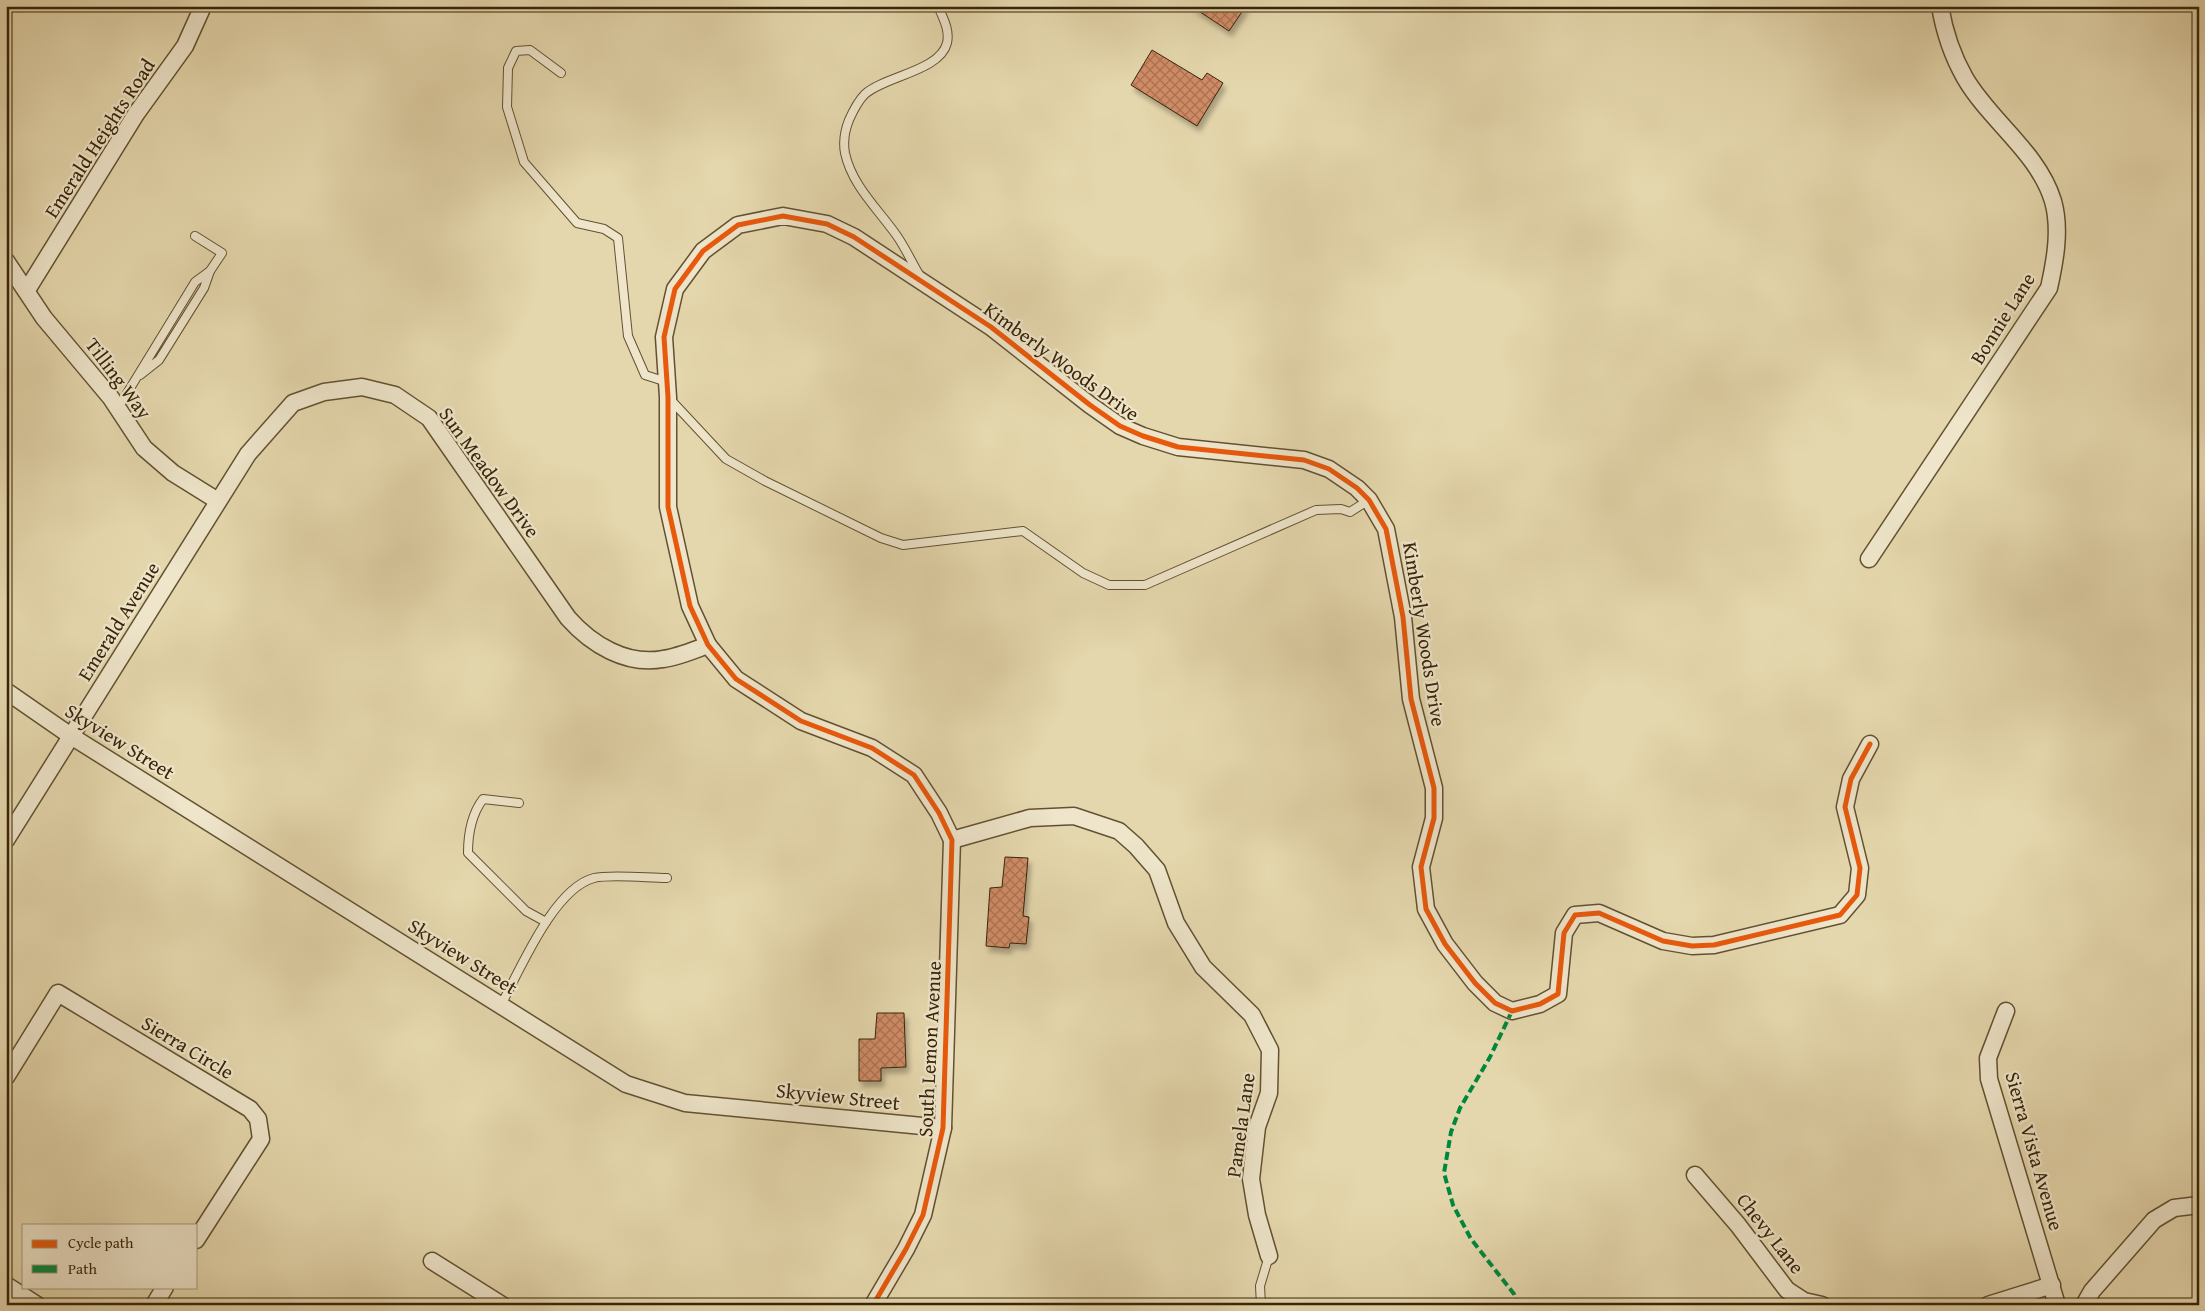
<svg xmlns="http://www.w3.org/2000/svg" width="2205" height="1311" font-family="'Gentium Book Plus',serif">
<style>
.building{fill:url(#building-cross-hatch);stroke:#372408;filter:url(#shadow)}
.lines{fill:none;stroke-linecap:round;stroke-linejoin:round}
.service-casing{stroke:#625131;stroke-width:10}
.minor-casing{stroke:#625131;stroke-width:19}
.service{stroke:#eee5ca;stroke-width:8}
.minor{stroke:#eee5ca;stroke-width:16}
.quiet{stroke:#00873e;stroke-width:4;stroke-dasharray:8 4;stroke-linecap:butt}
.cycleway-casing{stroke:#eee5ca;stroke-width:8}
.cycleway{stroke:#e8590c;stroke-width:5}
.labels{text-anchor:middle;dominant-baseline:central;stroke-width:4.5;stroke-linejoin:round;paint-order:stroke}
.street-label{font-size:20px;fill:#372408;stroke:#eee5ca}
</style>
<defs>
<pattern id="building-cross-hatch" width="8" height="8" patternUnits="userSpaceOnUse" patternTransform="scale(1.25)"><rect width="8" height="8" fill="#d18c66"/><path d="M0 0l8 8M0 8l8-8" fill="none" stroke="#aa7252"/></pattern>
<filter id="shadow"><feDropShadow dx="3" dy="5.5" stdDeviation="2.5" flood-color="#0004"/></filter>
</defs>
<rect width="100%" height="100%" fill="#e5d7ad"/>
<filter id="stains"><feTurbulence type="fractalNoise" baseFrequency=".004" numOctaves="4"/><feColorMatrix values="0 0 0 0 .2 0 0 0 0 .09 0 0 0 0 .02 0 0 0 .5 -.17"/></filter>
<radialGradient id="worn" r=".72"><stop offset=".6" stop-color="#630" stop-opacity="0"/><stop offset="1" stop-color="#630" stop-opacity=".3"/></radialGradient>
<g class="building">
<polygon points="1191,6 1246,6 1229,31"/>
<polygon points="1152,50 1202,80 1207,73 1223,83 1197,126 1131,85"/>
<polygon points="1005,857 1028,858 1023,916 1029,917 1026,944 1010,943 1009,948 986,946 990,888 1002,887"/>
<polygon points="877,1013 904,1013 906,1067 881,1068 881,1081 859,1081 859,1039 875,1039"/>
</g>
<g class="lines">
<defs>
<g id="service">
<polyline points="561,73 530,50 516,51 508,68 507,107 524,162 577,223 604,229 618,238 628,336 645,375 667,382"/>
<polyline points="195,236 222,253 210,271"/>
<path d="M 920,276 C 912,263 906,249 897,236 C 879,210 852,186 845,153 C 843,142 845,130 849,120 C 853,111 858,101 865,94 C 885,76 940,71 947,43 C 950,30 943,18 938,6"/>
<polyline points="669,398 726,459 765,481 881,538 903,545 1023,531 1083,573 1109,585 1145,585 1316,510 1341,509 1350,512 1369,500"/>
<polyline points="118,408 195,282 210,271 204,288 159,360 140,375"/>
<path d="M 519,803 L 483,799 C 471,815 468,833 468,853 L 526,911 L 546,922"/>
<path d="M 501,1005 C 520,970 554,888 594,878 C 610,874 649,878 667,878"/>
<polyline points="1261,1305 1260,1286 1269,1256"/>
</g>
<g id="minor">
<polyline points="6,261 44,318 111,398 144,448 173,473 218,501"/>
<polyline points="27,290 136,114 185,46 203,6"/>
<path d="M 1869,559 L 2049,288 C 2055,261 2061,229 2053,201 C 2038,152 1990,121 1965,78 C 1953,57 1944,30 1940,6"/>
<polyline points="6,691 71,736 626,1084 685,1103 943,1128"/>
<path d="M 6,840 L 248,454 L 293,403 L 324,392 L 362,387 L 395,395 L 429,418 L 568,618 C 591,644 626,666 663,659 C 678,657 694,650 708,645"/>
<polyline points="952,840 1030,818 1074,816 1119,831 1136,846 1157,870 1176,923 1203,967 1252,1015 1270,1050 1269,1093 1257,1127 1251,1179 1257,1215 1269,1256"/>
<polyline points="2006,1011 1988,1058 1989,1079 2057,1305"/>
<polyline points="6,1077 58,993 250,1109 258,1119 261,1139 196,1240"/>
<polyline points="1695,1175 1738,1225 1787,1290 1804,1301 1822,1305"/>
<polyline points="432,1261 502,1305"/>
<polyline points="6,1285 37,1305"/>
<polyline points="154,1305 165,1287"/>
<polyline points="873,1305 906,1249 923,1215 943,1128 952,840 939,813 914,775 872,748 801,721 736,679 708,645 690,606 668,507 668,397 664,337 675,289 703,251 738,225 783,216 827,224 854,237 991,327 1090,405 1120,426 1143,436 1178,447 1304,460 1329,469 1357,488 1369,500 1386,529 1403,617 1411,699 1434,788 1434,818 1421,867 1426,909 1445,944 1475,983 1495,1003 1512,1011 1540,1004 1558,994 1564,933 1575,915 1599,913 1663,941 1692,946 1714,945 1840,915 1857,895 1860,868 1845,807 1851,779 1870,744"/>
<polyline points="1988,1305 2052,1285"/>
<polyline points="2084,1305 2092,1291 2154,1220 2174,1208 2199,1205"/>
</g>
</defs>
<use href="#service" class="service-casing"/>
<use href="#minor" class="minor-casing"/>
<use href="#service" class="service"/>
<use href="#minor" class="minor"/>
<polyline class="quiet" points="1512,1011 1490,1057 1460,1108 1451,1132 1444,1173 1453,1205 1471,1239 1514,1294 1518,1305"/>
<defs>
<polyline id="cycleway" points="873,1305 906,1249 923,1215 943,1128 952,840 939,813 914,775 872,748 801,721 736,679 708,645 690,606 668,507 668,397 664,337 675,289 703,251 738,225 783,216 827,224 854,237 991,327 1090,405 1120,426 1143,436 1178,447 1304,460 1329,469 1357,488 1369,500 1386,529 1403,617 1411,699 1434,788 1434,818 1421,867 1426,909 1445,944 1475,983 1495,1003 1512,1011 1540,1004 1558,994 1564,933 1575,915 1599,913 1663,941 1692,946 1714,945 1840,915 1857,895 1860,868 1845,807 1851,779 1870,744"/>
</defs>
<use href="#cycleway" class="cycleway-casing"/>
<use href="#cycleway" class="cycleway"/>
</g>
<g class="labels">
<g class="street-label">
<text transform="translate(99 138) rotate(-57)">Emerald Heights Road</text>
<text transform="translate(2002 318) rotate(-58)">Bonnie Lane</text>
<text transform="translate(1062 361) rotate(36)">Kimberly Woods Drive</text>
<text transform="translate(119 378) rotate(53)">Tilling Way</text>
<text transform="translate(490 472) rotate(54)">Sun Meadow Drive</text>
<text transform="translate(118 621) rotate(-58)">Emerald Avenue</text>
<text transform="translate(1425 634) rotate(81)">Kimberly Woods Drive</text>
<text transform="translate(120 741) rotate(32)">Skyview Street</text>
<text transform="translate(463 956) rotate(32)">Skyview Street</text>
<text transform="translate(188 1047) rotate(31)">Sierra Circle</text>
<text transform="translate(929 1049) rotate(-87)">South Lemon Avenue</text>
<text transform="translate(838 1096) rotate(6)">Skyview Street</text>
<text transform="translate(1240 1125) rotate(-82)">Pamela Lane</text>
<text transform="translate(2035 1151) rotate(74)">Sierra Vista Avenue</text>
<text transform="translate(1771 1233) rotate(52)">Chevy Lane</text>
</g>
</g>
<rect width="2205" height="1311" fill="none" stroke="#e5d7ad" stroke-width="25"/>
<rect x="8" y="8" width="2190" height="1296" fill="none" stroke="#372408" stroke-width="2.5"/>
<rect x="12" y="12" width="2180" height="1286" fill="none" stroke="#372408"/>
<rect x="22" y="1224" width="175" height="65" fill="#eee5ca" stroke="#a5987c"/>
<rect x="32" y="1240" width="25" height="8" fill="#e8590c" stroke="#a5987c"/>
<text x="68" y="1248" font-size="15" fill="#372408">Cycle path</text>
<rect x="32" y="1265" width="25" height="8" fill="#00873e" stroke="#a5987c"/>
<text x="68" y="1274" font-size="15" fill="#372408">Path</text>
<rect width="100%" height="100%" filter="url(#stains)"/>
<rect width="100%" height="100%" fill="url(#worn)"/>
</svg>
